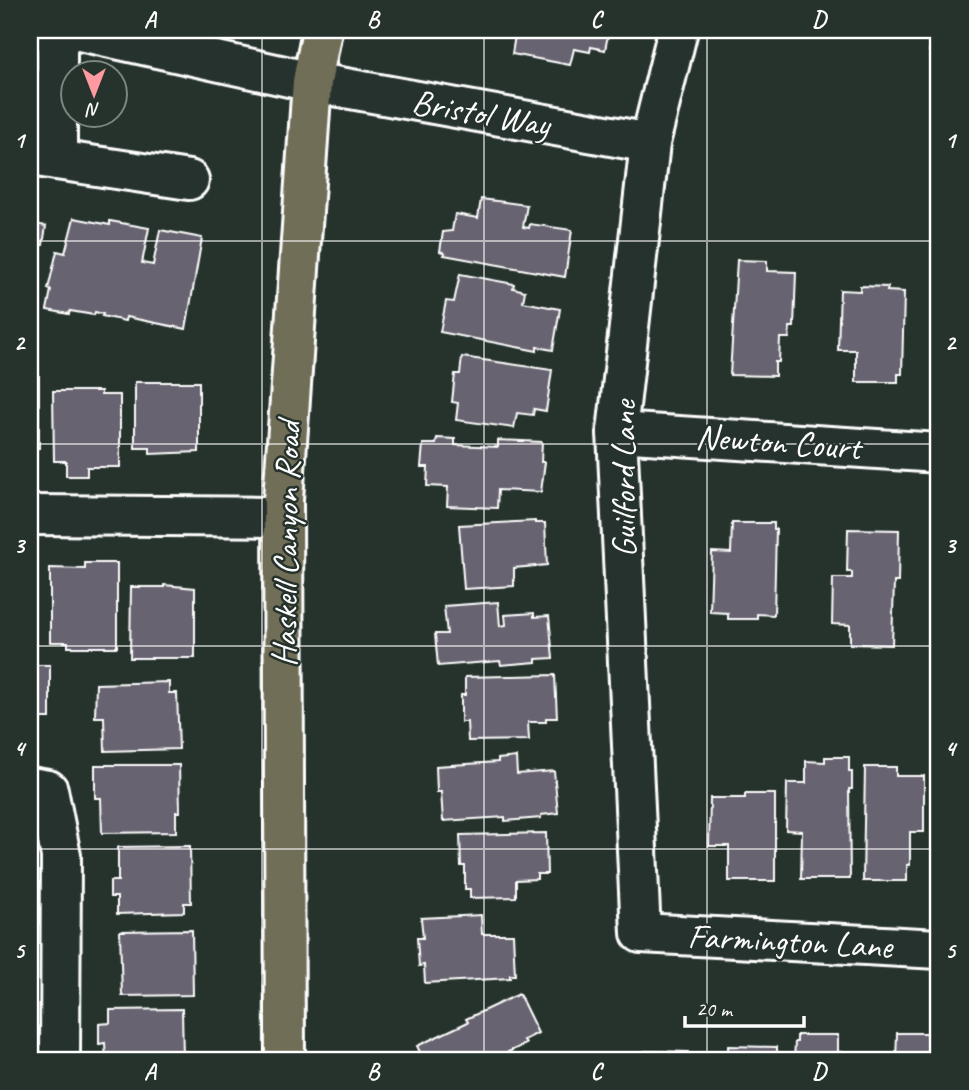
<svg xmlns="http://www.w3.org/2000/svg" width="969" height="1090" font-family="Caveat,sans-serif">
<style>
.building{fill:#686470;stroke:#fff;stroke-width:2}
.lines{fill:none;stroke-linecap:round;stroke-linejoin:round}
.minor-casing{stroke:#fff;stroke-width:44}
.major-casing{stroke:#fff;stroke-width:44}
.minor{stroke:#26332d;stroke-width:38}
.major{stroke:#716e59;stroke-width:38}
.grid{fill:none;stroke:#fff;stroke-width:2;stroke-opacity:0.55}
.labels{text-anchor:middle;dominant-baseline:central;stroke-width:5;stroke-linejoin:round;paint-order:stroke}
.street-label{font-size:35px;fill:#fff;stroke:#26332d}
.neatline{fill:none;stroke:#fff;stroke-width:2.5}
.grid-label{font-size:23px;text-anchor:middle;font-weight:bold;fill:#fff}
</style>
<rect width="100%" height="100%" fill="#26332d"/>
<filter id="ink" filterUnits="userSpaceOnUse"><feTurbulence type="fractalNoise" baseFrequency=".0143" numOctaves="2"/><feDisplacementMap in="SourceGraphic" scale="14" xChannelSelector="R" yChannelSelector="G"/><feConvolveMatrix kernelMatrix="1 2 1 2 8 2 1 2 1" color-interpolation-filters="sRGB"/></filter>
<g filter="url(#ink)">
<g class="building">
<polygon points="511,30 609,30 605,50 591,47 590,52 574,49 570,65 512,54 515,35 510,34"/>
<polygon points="938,30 939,30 939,56 929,51"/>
<polygon points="481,199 527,205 523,227 529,228 530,224 572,230 565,277 444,255 445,253 440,251 443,232 452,231 455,214 478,218"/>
<polygon points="74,218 110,225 110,221 149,228 142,263 153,265 160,230 202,238 186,329 126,317 125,321 102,316 103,314 95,312 94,315 70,311 69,314 47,310 51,290 48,289 57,251 65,253"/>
<polygon points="30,223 46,226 43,245 40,245 30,316"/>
<polygon points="737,260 767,261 767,271 796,272 794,327 790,327 789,338 780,338 779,362 775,362 775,376 730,375"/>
<polygon points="460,274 514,284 513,288 525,291 523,302 560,309 553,350 537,347 537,351 440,332 446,301 454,302"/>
<polygon points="860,286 888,287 887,291 904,292 902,374 898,374 898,382 856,382 856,350 838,350 840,290 860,291"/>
<polygon points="462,357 552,370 546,411 534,409 533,415 517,413 514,428 456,420 458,403 452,402 455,374 460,374"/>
<rect x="30" y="376" width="9" height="72"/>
<polygon points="135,382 199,382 199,452 150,454 150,448 135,448"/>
<polygon points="53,391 101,391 101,395 120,395 120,467 87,467 87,476 66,476 66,461 54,461"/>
<polygon points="437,438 455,439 455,445 498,447 498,440 542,442 541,462 545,462 541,492 498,490 497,508 447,506 448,487 427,486 428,467 421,467 423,444 436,444"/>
<polygon points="535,521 535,523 545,523 547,565 514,568 514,586 464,589 459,525"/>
<polygon points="732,523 774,523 774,529 776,529 774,615 757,614 757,619 728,619 728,613 710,612 712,552 731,553"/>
<polygon points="848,529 899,530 898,582 894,582 892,645 850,644 850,625 832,624 833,578 852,578 852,572 847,572"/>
<polygon points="85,563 117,563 117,647 68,647 68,642 50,642 50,568 85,569"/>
<polygon points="164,585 195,588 195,658 130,658 131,587 164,587"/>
<polygon points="498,602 500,626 506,625 505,615 534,613 534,617 549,616 553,658 536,659 536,662 501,665 500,661 438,666 435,634 447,634 444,606"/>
<polygon points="30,665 50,665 50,718 35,718 36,750 30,750"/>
<polygon points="555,675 557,718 546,718 546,722 528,722 529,740 468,741 467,722 461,722 461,695 465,695 465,677"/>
<polygon points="169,682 169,693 177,693 179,749 105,751 104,717 95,717 96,684"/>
<polygon points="516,757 517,774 554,771 558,813 541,815 541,818 505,821 505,817 443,821 441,792 437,792 436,766 498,762 498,759"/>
<polygon points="825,757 849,757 849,772 852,772 852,789 849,789 850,879 801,879 802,831 786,830 787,783 806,783 806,761 825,762"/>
<polygon points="95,765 179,765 180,812 176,812 176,832 102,833 101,798 95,798"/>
<polygon points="865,767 896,767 896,776 924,776 924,832 910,832 910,865 907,865 907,881 863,881"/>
<polygon points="745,794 775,794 775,881 729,881 729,846 709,846 710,798 745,798"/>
<polygon points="546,833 547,874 537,874 537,879 516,880 516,897 470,898 470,889 465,889 465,866 461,866 460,835"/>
<polygon points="190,846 191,903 184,903 184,912 117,914 117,897 110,897 110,881 118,881 118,847"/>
<polygon points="481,915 482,934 513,934 515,975 510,975 510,978 425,983 424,965 419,966 417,938 423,938 421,918"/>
<polygon points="192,930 193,995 122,996 120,931"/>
<polygon points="519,994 538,1033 524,1040 526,1044 508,1052 512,1060 424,1060 417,1046 468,1022 466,1019"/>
<polygon points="182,1009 183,1058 180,1058 180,1060 106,1060 105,1043 99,1044 99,1024 110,1023 110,1010"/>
<polygon points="897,1033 939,1033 939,1060 896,1060"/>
<polygon points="797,1035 838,1035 838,1052 842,1052 842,1060 794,1060 795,1042 797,1042"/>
<polygon points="728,1046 777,1047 777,1060 728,1060"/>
<polygon points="645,1051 688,1052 688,1060 645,1060"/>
</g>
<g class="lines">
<defs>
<g id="minor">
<polyline points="57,30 57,160"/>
<polyline points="75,30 312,82 650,143"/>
<polyline points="678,30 650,143 617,432 641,933 939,949"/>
<polyline points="30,156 189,180"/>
<polyline points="617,432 939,453"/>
<polyline points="30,515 283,517"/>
<polyline points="30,787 48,790 61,856 60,1060"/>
</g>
<polyline id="major" points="285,1060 283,500 312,82 322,30"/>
</defs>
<use href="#minor" class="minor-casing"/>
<use href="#major" class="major-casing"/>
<use href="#minor" class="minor"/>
<use href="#major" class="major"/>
</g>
</g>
<path class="grid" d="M 262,30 L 262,1060M 484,30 L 484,1060M 707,30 L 707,1060M 30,241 L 939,241M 30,444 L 939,444M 30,646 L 939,646M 30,849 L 939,849"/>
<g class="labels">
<g class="street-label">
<text transform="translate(481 113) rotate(10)">Bristol Way</text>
<text transform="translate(778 442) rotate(4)">Newton Court</text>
<text transform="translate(623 479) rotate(-90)">Guilford Lane</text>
<text transform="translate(286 544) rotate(-89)">Haskell Canyon Road</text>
<text transform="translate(790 941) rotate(3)">Farmington Lane</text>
</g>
</g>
<rect width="969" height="1090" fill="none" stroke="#26332d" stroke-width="77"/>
<g transform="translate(94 94) rotate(180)"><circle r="33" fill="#26332d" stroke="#7d8581" stroke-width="2"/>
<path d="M0-5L12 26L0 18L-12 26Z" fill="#ff9aa2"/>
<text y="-10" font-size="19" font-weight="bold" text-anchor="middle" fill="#ffffff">N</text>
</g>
<path d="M685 1016v10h119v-10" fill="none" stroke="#ffffff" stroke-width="3.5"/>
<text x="696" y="1016" font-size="21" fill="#ffffff" stroke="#26332d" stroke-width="5" paint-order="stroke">20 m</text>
<rect x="38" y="38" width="892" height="1014" class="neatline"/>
<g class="grid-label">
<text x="150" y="27">A</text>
<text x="373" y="27">B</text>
<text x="596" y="27">C</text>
<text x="819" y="27">D</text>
<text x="19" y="148">1</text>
<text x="950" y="148">1</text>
<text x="19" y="350">2</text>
<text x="950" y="350">2</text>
<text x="19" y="553">3</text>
<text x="950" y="553">3</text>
<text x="19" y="756">4</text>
<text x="950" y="756">4</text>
<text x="19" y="958">5</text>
<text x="950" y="958">5</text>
<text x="150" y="1079">A</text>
<text x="373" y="1079">B</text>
<text x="596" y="1079">C</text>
<text x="819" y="1079">D</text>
</g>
</svg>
